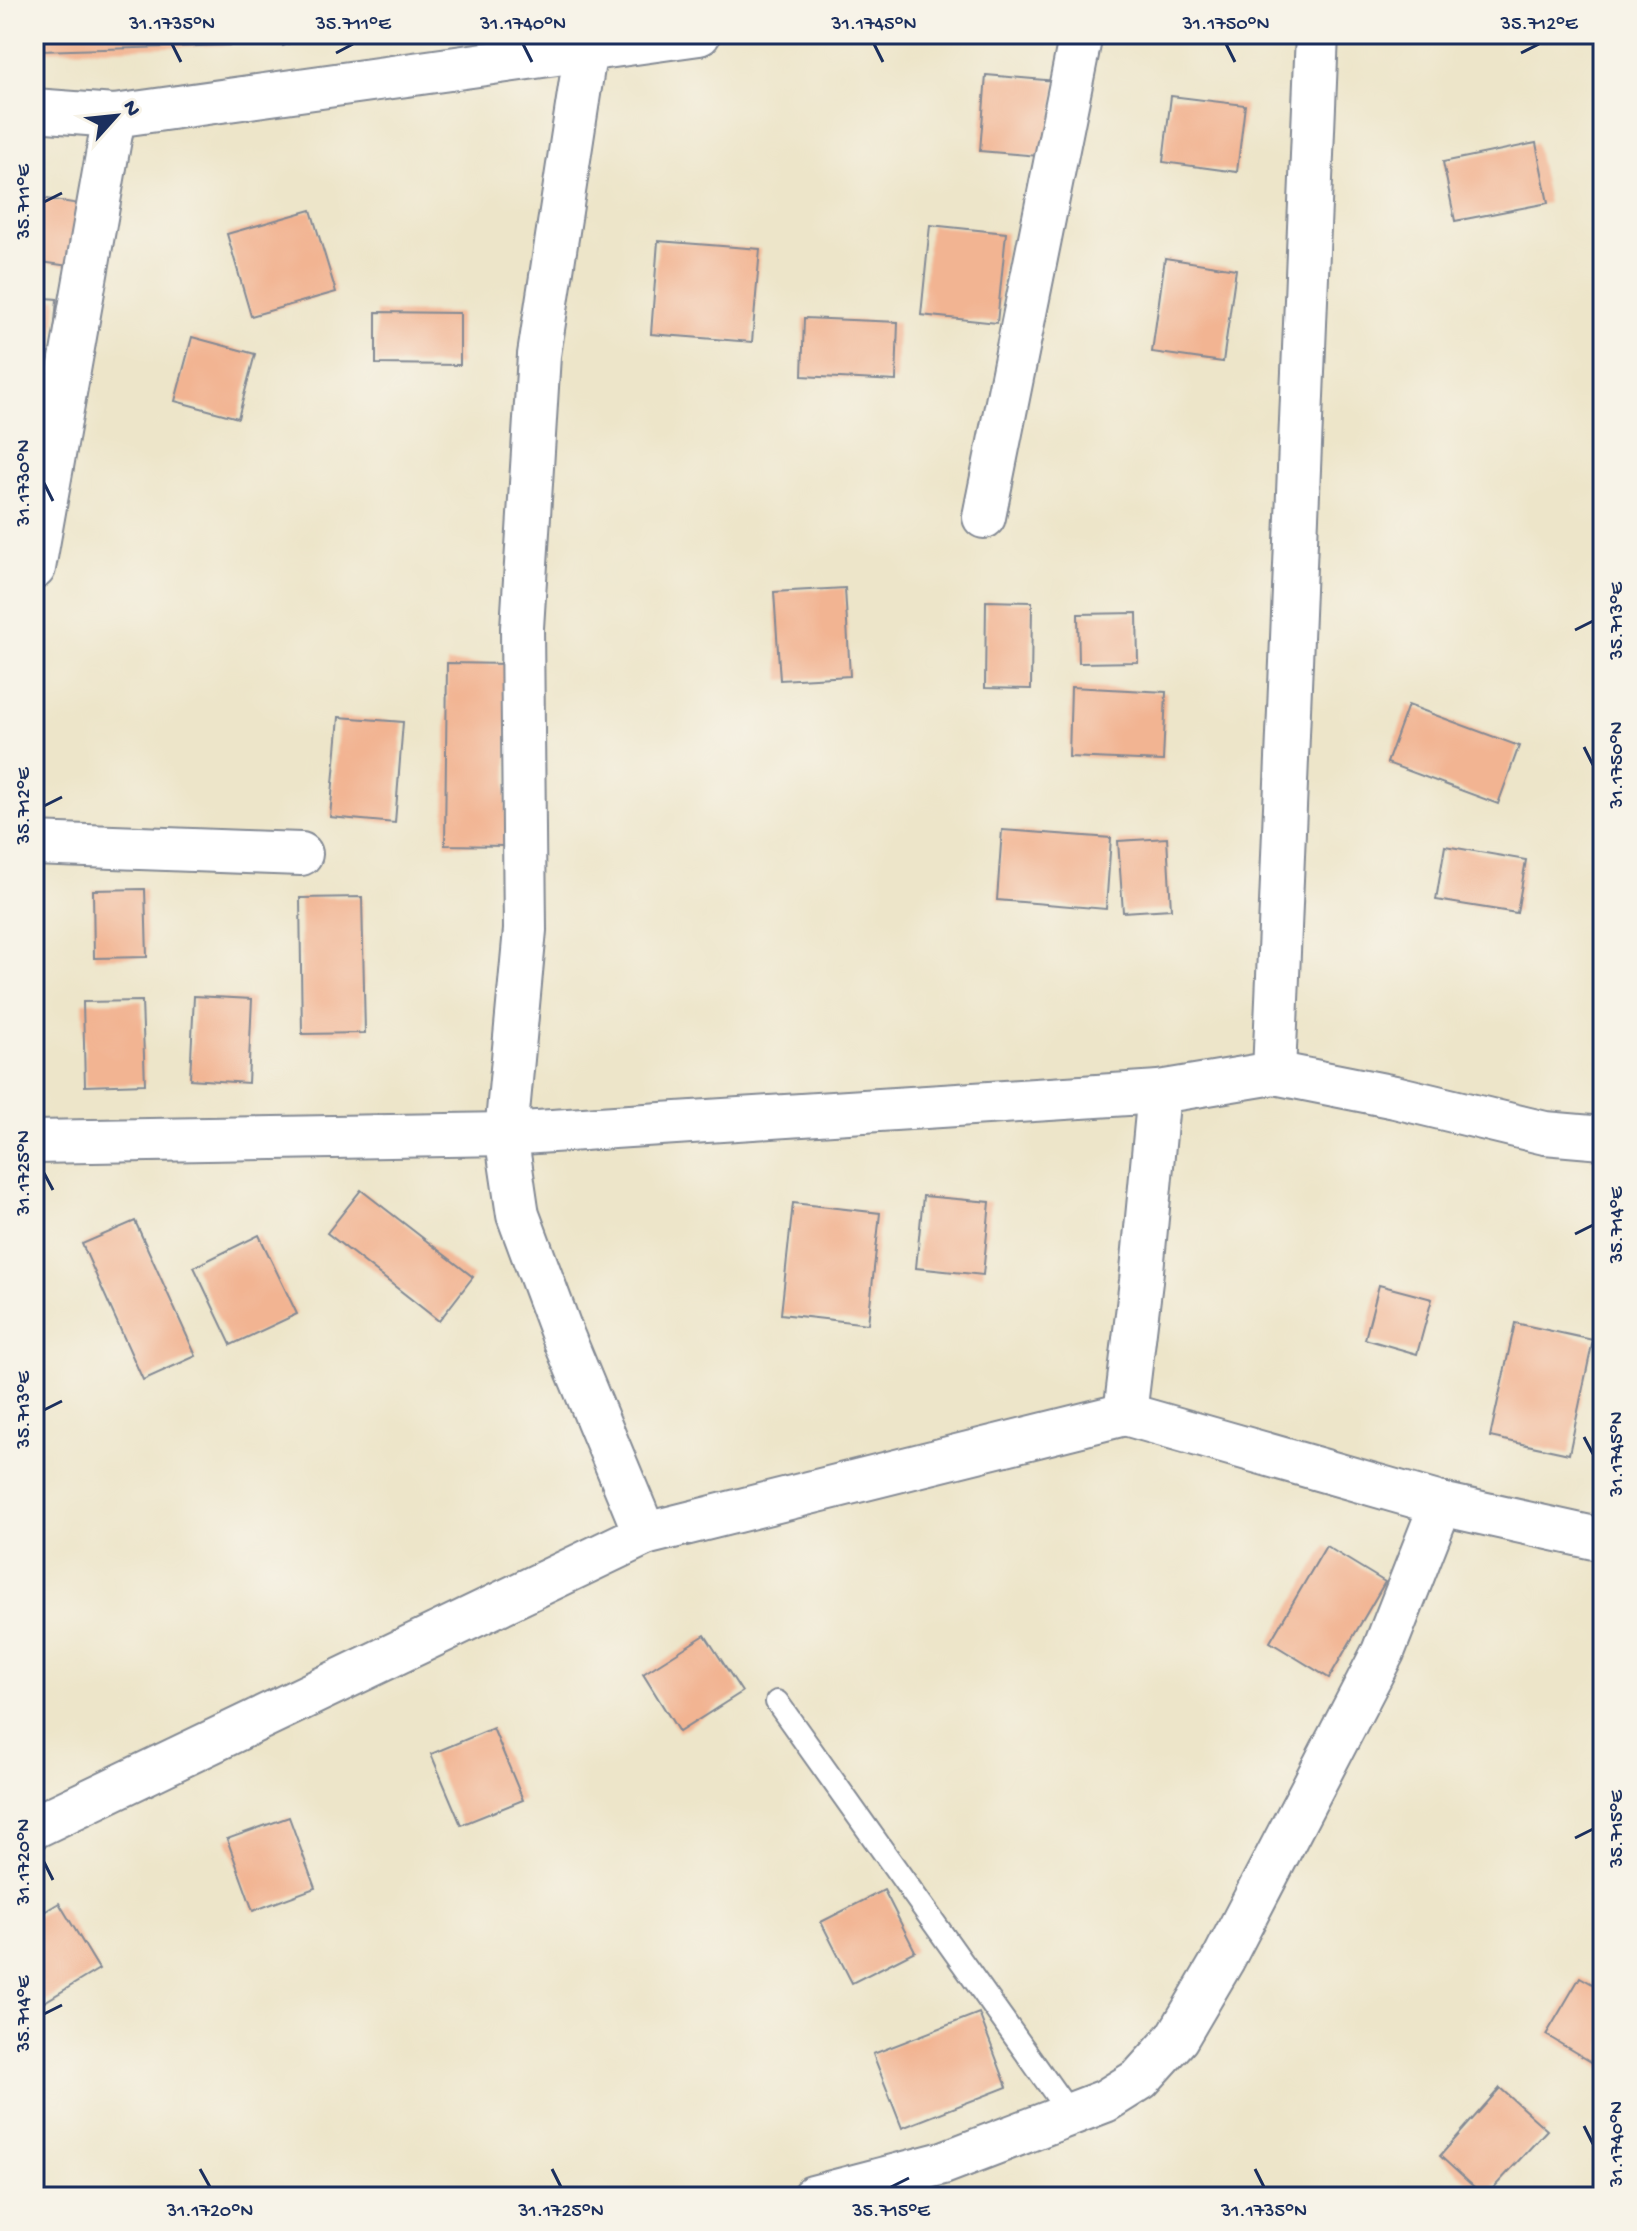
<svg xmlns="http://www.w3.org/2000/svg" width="1637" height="2231" font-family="'Gochi Hand',sans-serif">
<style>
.building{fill:#f2b492}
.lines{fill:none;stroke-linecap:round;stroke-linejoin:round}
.lane-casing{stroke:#848a94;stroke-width:26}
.street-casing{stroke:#848a94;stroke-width:46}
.lane{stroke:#fff;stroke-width:22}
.street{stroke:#fff;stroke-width:42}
.ticks{fill:none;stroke:#1b2f5e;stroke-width:3}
.neatline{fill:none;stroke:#1b2f5e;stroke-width:3}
.ticks-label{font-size:20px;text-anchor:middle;fill:#1b2f5e}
</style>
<rect width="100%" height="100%" fill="#f7f3e8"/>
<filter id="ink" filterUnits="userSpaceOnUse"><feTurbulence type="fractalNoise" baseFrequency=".0125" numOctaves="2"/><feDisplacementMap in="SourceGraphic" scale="16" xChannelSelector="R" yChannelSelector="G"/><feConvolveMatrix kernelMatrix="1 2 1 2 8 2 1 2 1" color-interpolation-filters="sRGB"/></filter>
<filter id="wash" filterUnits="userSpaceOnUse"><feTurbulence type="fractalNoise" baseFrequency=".006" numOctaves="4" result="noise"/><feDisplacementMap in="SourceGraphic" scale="32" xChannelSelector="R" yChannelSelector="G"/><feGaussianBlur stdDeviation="1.8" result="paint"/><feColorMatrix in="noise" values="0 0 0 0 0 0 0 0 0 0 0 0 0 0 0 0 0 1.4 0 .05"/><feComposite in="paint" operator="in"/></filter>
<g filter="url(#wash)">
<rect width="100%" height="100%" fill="#ede5c9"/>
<g id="blocks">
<g class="building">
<polygon points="40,34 230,34 231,45 40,51"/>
<polygon points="278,34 311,34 283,46"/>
<polygon points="986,75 1056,81 1050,157 980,151"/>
<polygon points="1171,96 1245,105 1237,172 1163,162"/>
<polygon points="1536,143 1548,203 1455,221 1443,162"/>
<polygon points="34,197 93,206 83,268 34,261"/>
<polygon points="311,210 336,292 251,316 227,234"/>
<polygon points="930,225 1006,233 997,323 921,315"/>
<polygon points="658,241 760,249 752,342 651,334"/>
<polygon points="1165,258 1236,269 1223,362 1152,352"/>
<polygon points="34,297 57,299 51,368 34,366"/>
<polygon points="376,312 460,313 460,365 376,364"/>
<polygon points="804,318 898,322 896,381 802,376"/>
<polygon points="192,337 255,354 238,418 175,401"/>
<polygon points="845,588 850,676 780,680 774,592"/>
<polygon points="986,601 1032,602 1031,689 985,688"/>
<polygon points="1137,613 1138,662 1079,663 1078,614"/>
<polygon points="447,663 508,664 506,846 445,845"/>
<polygon points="1071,687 1166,692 1163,761 1069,757"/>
<polygon points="1408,705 1519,746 1498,804 1387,763"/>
<polygon points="339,717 403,722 395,823 330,817"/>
<polygon points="1002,830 1111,838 1106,909 997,900"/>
<polygon points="1167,838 1171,909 1123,912 1118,841"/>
<polygon points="1445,846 1526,860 1517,913 1436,900"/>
<polygon points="145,889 147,957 94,958 93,890"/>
<polygon points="362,897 365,1033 302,1034 300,898"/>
<polygon points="194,996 252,999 248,1083 190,1079"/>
<polygon points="142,1001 145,1084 85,1086 83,1002"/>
<polygon points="361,1190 473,1277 439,1321 327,1233"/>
<polygon points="923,1196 990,1202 983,1275 916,1268"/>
<polygon points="793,1203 880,1213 868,1324 781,1314"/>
<polygon points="135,1221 196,1356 143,1380 82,1244"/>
<polygon points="259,1235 297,1314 231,1345 194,1267"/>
<polygon points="1379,1285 1432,1299 1417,1354 1365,1339"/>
<polygon points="1515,1323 1593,1340 1569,1454 1490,1437"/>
<polygon points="1326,1546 1385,1582 1329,1678 1270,1642"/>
<polygon points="705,1635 742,1692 679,1732 643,1674"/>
<polygon points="493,1728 523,1800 461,1825 431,1754"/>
<polygon points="289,1817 315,1888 253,1911 227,1839"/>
<polygon points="884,1890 915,1951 852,1983 821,1922"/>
<polygon points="59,1903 99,1969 36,2007 34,2003 34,1918"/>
<polygon points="1580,1977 1603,1990 1603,2069 1546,2035"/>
<polygon points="979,2013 1007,2087 902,2128 873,2054"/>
<polygon points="1500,2088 1547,2130 1485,2197 1440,2156"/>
</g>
</g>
</g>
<g filter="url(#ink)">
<use href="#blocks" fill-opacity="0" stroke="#848a94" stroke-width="2"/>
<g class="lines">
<defs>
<polyline id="lane" points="777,1702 1070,2114"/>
<g id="street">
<polyline points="34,110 114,116 699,34"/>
<polyline points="984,517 1081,34"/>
<polyline points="34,568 114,116"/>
<polyline points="34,844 301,854"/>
<polyline points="1274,1073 1317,34"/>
<polyline points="1159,1092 1141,1281 1125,1414 1441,1504 1603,1540"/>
<polyline points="34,1142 506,1134 1159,1092 1274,1073 1395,1097 1545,1133 1603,1138"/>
<polyline points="645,1534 1125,1414"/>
<polyline points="34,1827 645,1534 563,1336 518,1215 506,1134 525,930 522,628 539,355 586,48 585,34"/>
<polyline points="813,2197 943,2163 1105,2101 1140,2079 1177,2038 1224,1958 1383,1652 1441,1504"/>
</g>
</defs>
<use href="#lane" class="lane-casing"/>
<use href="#street" class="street-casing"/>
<use href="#lane" class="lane"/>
<use href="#street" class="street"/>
</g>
</g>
<path class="ticks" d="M 172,44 L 181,62M 523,44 L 532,62M 874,44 L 883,62M 1226,44 L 1235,62M 336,53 L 353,44M 1521,53 L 1539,44M 44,202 L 62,193M 44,483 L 53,501M 1575,630 L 1593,621M 1584,747 L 1593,765M 44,806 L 62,797M 44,1173 L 53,1190M 1575,1234 L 1593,1225M 44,1410 L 62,1401M 1584,1437 L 1593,1454M 1575,1838 L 1593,1829M 44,1862 L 53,1880M 44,2014 L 62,2005M 1584,2126 L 1593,2144M 200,2169 L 210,2187M 552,2169 L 561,2187M 1255,2169 L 1264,2187M 891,2187 L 909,2178"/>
<rect width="1637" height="2231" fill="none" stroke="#f7f3e8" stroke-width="88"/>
<g transform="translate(116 116) rotate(63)" stroke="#f7f3e8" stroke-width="6" paint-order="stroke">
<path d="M0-6L14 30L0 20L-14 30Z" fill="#1b2f5e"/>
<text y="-12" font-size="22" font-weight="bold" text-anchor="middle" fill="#1b2f5e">N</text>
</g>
<rect x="44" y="44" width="1549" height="2143" class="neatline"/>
<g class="ticks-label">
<text x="172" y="29">31.1735°N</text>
<text x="353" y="29">35.711°E</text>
<text x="523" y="29">31.1740°N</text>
<text x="874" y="29">31.1745°N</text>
<text x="1226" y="29">31.1750°N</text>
<text x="1539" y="29">35.712°E</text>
<text transform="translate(22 202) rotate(-90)" y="7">35.711°E</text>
<text transform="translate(22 483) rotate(-90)" y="7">31.1730°N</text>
<text transform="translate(1615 621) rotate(-90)" y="7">35.713°E</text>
<text transform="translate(1615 765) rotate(-90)" y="7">31.1750°N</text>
<text transform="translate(22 806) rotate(-90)" y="7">35.712°E</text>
<text transform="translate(22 1173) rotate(-90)" y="7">31.1725°N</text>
<text transform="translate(1615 1225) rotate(-90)" y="7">35.714°E</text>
<text transform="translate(22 1410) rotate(-90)" y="7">35.713°E</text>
<text transform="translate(1615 1454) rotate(-90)" y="7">31.1745°N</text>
<text transform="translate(1615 1829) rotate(-90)" y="7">35.715°E</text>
<text transform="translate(22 1862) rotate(-90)" y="7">31.1720°N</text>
<text transform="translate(22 2014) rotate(-90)" y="7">35.714°E</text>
<text transform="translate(1615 2144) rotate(-90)" y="7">31.1740°N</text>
<text x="210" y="2216">31.1720°N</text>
<text x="561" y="2216">31.1725°N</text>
<text x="891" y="2216">35.715°E</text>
<text x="1264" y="2216">31.1735°N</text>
</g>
</svg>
